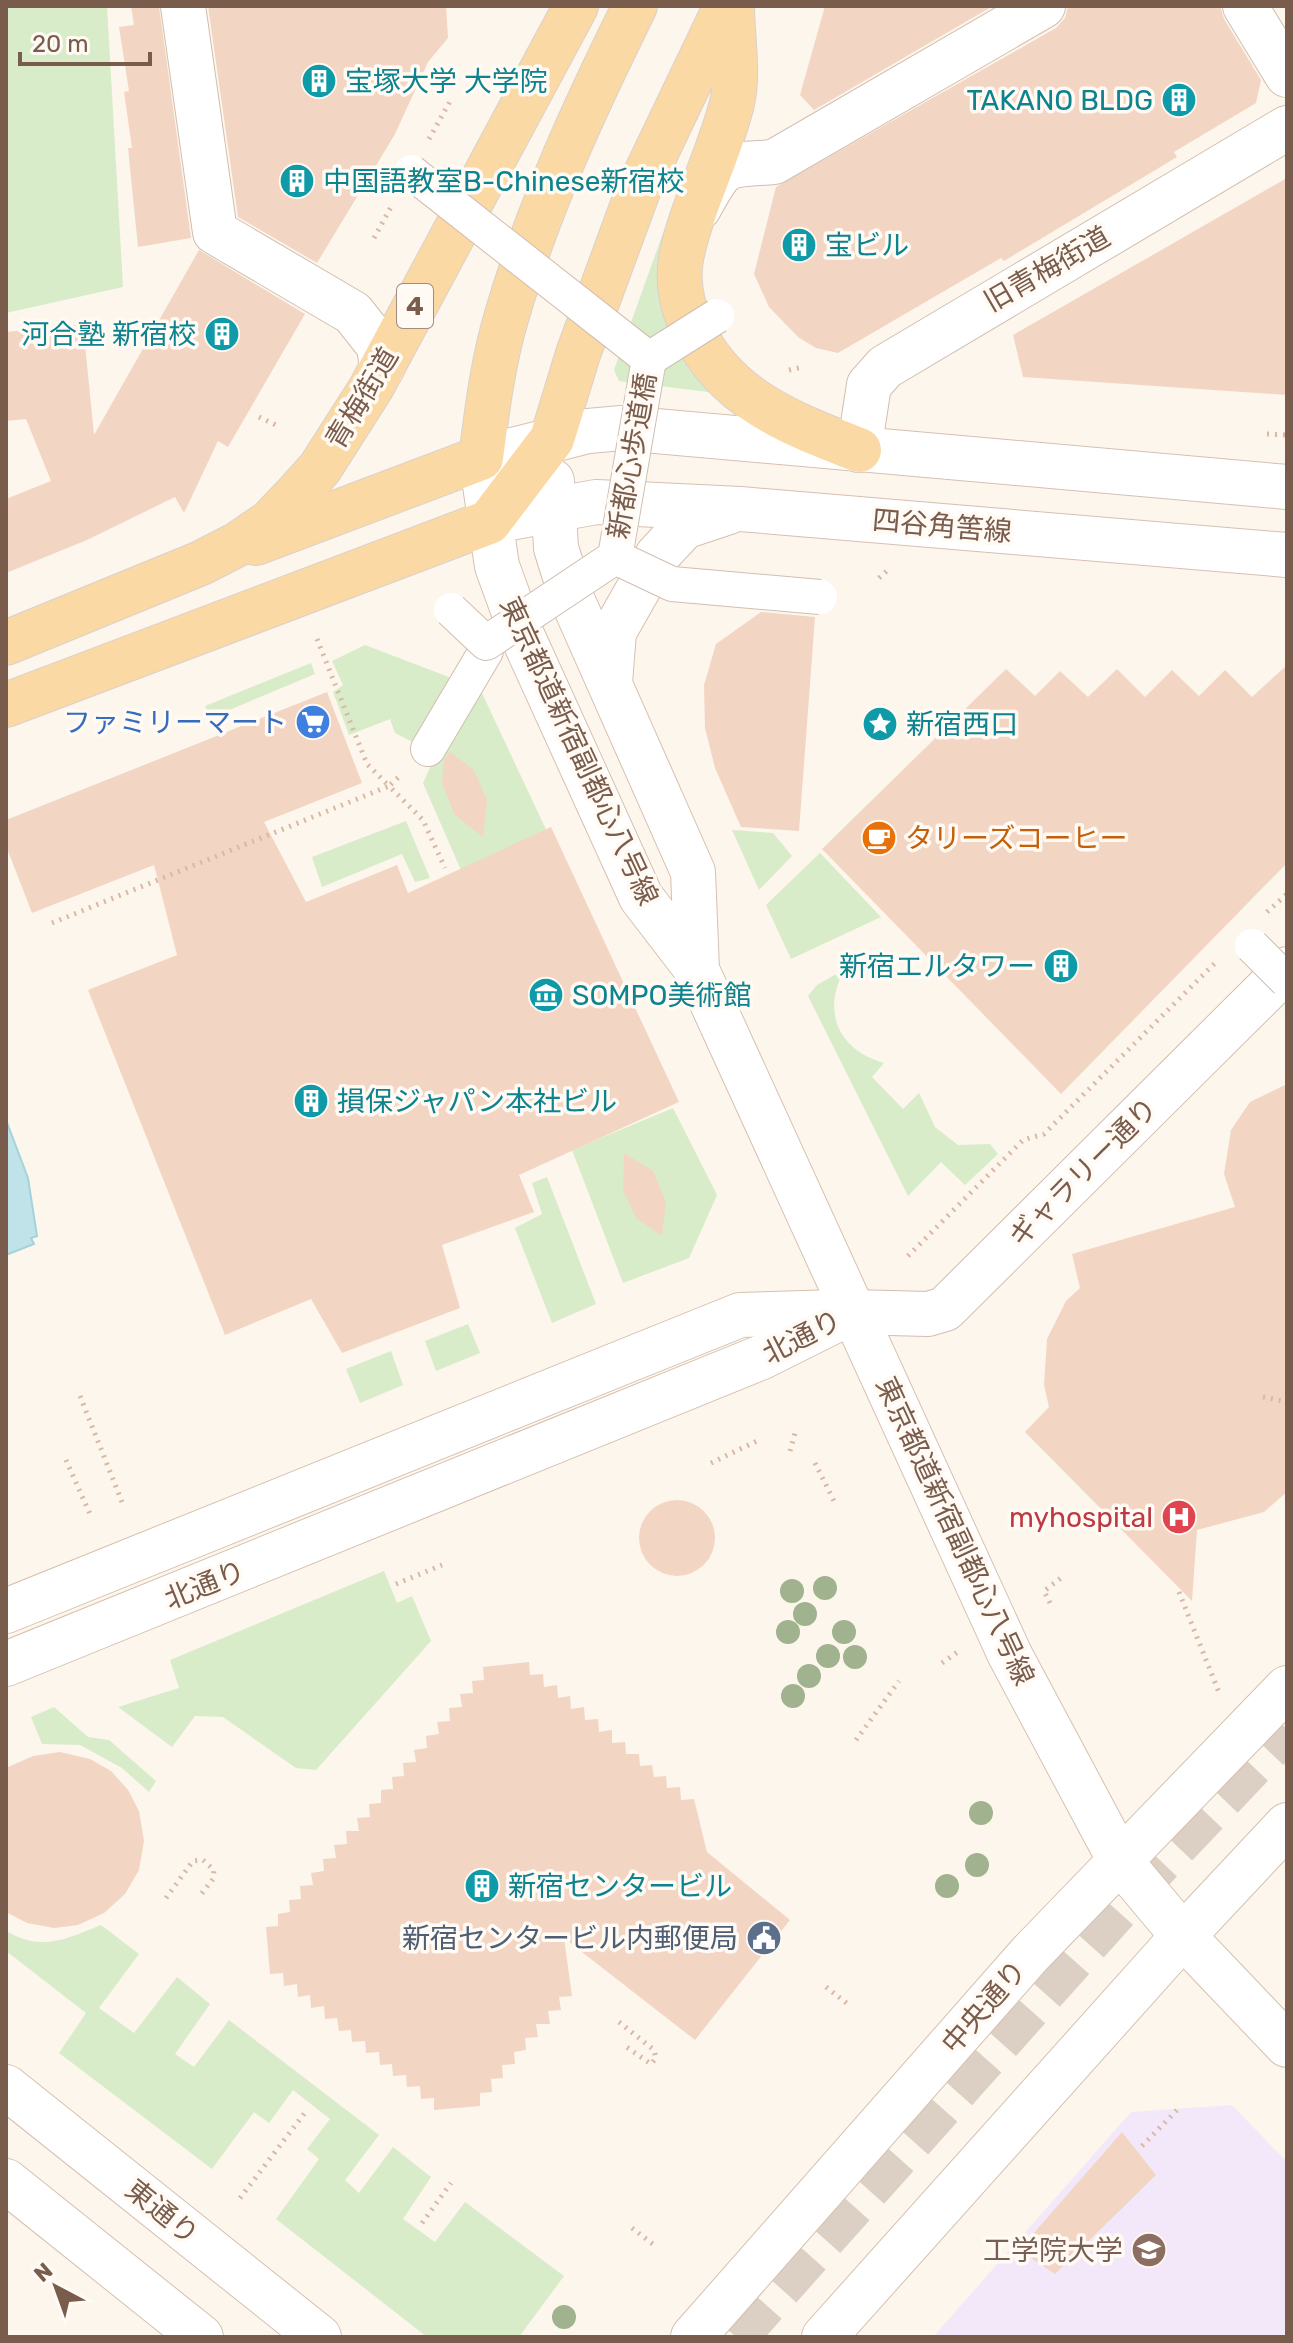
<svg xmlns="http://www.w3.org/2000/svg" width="1293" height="2343" font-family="Rubik,'Noto Sans JP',sans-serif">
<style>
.education{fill:#f3e8fa}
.green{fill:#d8ecc9}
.water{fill:#bfe3e8;stroke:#a5d3da;stroke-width:2}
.building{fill:#f3d5c3}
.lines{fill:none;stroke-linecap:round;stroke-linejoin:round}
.secondary-tunnel{stroke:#dcd0c4;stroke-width:44;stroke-dasharray:44 22;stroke-linecap:butt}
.pedestrian-casing{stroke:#d1beb0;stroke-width:36}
.minor-casing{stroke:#d1beb0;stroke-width:46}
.secondary-casing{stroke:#d6c0b0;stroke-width:46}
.primary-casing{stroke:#dad1cd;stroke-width:46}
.path{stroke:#d9b8a5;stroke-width:5;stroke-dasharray:2 6;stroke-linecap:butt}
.pedestrian{stroke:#fff;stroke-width:34}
.minor{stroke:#fff;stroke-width:44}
.secondary{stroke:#fff;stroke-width:44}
.primary{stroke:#fbd9a5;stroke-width:44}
.pedestrian-bridge-casing{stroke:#d1beb0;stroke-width:36;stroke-linecap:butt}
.pedestrian-bridge{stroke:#fff;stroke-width:34}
.tree{fill:#a0b28e}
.labels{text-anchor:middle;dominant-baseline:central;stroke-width:7;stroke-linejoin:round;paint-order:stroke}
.shield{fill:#fffaf3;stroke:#a28b7f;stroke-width:2}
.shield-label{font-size:26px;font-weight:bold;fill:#7a5c4d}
.culture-label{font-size:28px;fill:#0d838f;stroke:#fffaf3;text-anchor:start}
.street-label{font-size:28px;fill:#7a5c4d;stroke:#fffaf3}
.shop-label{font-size:28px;fill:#366cbe;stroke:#fffaf3;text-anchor:end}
.food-label{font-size:28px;fill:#c56008;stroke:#fffaf3;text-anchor:start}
.health-label{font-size:28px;fill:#be3a42;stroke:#fffaf3;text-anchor:end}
.service-label{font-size:28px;fill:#4e5e75;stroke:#fffaf3;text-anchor:end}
.education-label{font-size:28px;fill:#785e54;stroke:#fffaf3;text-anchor:end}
</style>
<rect width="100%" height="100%" fill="#fdf6ec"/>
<polygon class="education" points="1232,2105 1287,2162 1287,2337 933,2337 1131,2112"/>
<g class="green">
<polygon points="6,6 107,6 123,287 6,313"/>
<path d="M 673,205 L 678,206 C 650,306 649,306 712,389 L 708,392 L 619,381 L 614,370 Z"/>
<polygon points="365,645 480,689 573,887 484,923 423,783 436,754 395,733 390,719 349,735 333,692 343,685 332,661"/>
<polygon points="311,663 315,674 210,718 205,706"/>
<polygon points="406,821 430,878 415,882 402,854 322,887 312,857"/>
<polygon points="732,830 773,833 792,856 759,890"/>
<polygon points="820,853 881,917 791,959 766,905"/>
<path d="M 845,969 C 821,1011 838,1050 884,1063 L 872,1077 L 903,1109 L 919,1093 L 935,1127 L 958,1145 L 990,1144 L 998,1154 L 965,1185 L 941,1162 L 908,1196 L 808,996 L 817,985 Z"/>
<polygon points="673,1108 717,1195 689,1258 623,1283 572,1150"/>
<polygon points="547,1177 596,1304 552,1323 515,1228 542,1214 532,1183"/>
<polygon points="468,1324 480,1353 436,1371 425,1341"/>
<polygon points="391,1351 403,1385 360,1403 346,1369"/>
<polygon points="384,1571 397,1603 412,1596 431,1641 316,1770 296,1768 223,1717 195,1716 172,1747 118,1707 179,1688 170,1660"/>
<polygon points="54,1707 88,1737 109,1740 156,1781 149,1792 122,1768 80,1745 42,1744 31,1717"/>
<path d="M 101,1925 L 139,1954 L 99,2008 L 134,2033 L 177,1977 L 210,2004 L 175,2054 L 194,2067 L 229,2020 L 379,2135 L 345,2180 L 359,2193 L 393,2147 L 431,2177 L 403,2219 L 435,2242 L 465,2202 L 564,2276 L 519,2337 L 427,2337 L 276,2219 L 319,2159 L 307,2149 L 330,2119 L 293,2090 L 269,2123 L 254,2112 L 212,2169 L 59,2053 L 86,2013 L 6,1951 L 6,1931 C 42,1952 66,1939 101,1925 Z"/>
</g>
<polygon class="water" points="6,1120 28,1178 37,1236 31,1238 34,1244 6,1255"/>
<g class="building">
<polygon points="131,6 159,6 191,238 138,247 128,148 132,148 124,92 129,91 119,27 134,25"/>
<polygon points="208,6 446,6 448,38 428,62 395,134 317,263 238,217"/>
<polygon points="825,6 993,6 814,110 800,95"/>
<polygon points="1068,6 1220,6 1224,19 1261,80 1256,103 1174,152 1177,157 1004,261 1001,258 838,353 816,348 798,337 769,307 754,274 776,187 1056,28 1065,18"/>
<polygon points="1287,178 1287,395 1023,377 1013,335"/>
<polygon points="199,250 305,314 228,447 218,441 184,513 175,497 87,540 6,573 6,499 51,481 26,419 6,421 6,332 83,324 94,435"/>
<polygon points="761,612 815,617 799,831 741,827 715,768 705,728 704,685 716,644"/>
<polygon points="1287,665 1287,863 1061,1094 822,849 1006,669 1035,696 1060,671 1088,697 1117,669 1145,697 1172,670 1199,696 1225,670 1252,697"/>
<polygon points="327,692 362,783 264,822 306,902 397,865 408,893 551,827 679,1102 519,1175 534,1212 442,1245 460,1308 342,1353 311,1299 225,1335 88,990 177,955 154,865 32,913 6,846 6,820"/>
<polygon points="450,752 474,770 487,800 483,837 455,815 442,784 444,760"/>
<polygon points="1287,1084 1287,1492 1264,1512 1197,1530 1192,1601 1025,1432 1049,1407 1044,1385 1047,1339 1066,1301 1080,1288 1072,1254 1235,1207 1224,1174 1231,1130 1250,1102"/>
<polygon points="624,1153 653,1171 666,1202 662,1236 636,1218 623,1190"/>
<circle cx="677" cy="1538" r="38"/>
<polygon points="529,1662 530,1675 543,1674 544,1687 557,1685 558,1698 570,1696 571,1709 584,1707 585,1720 598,1719 599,1732 612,1730 612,1743 625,1742 626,1754 639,1754 640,1766 652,1765 654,1777 666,1776 667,1788 680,1787 681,1800 694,1799 707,1852 790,1920 695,2040 564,1938 572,1996 559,1997 561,2010 548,2011 550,2024 536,2024 538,2037 525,2038 526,2050 514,2052 515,2064 502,2065 503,2078 491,2079 492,2092 480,2093 480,2106 434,2110 434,2098 421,2099 420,2086 407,2087 406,2075 393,2076 392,2064 380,2065 379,2052 366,2053 365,2041 352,2042 351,2030 339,2031 337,2018 325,2019 324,2006 311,2008 310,1995 298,1997 297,1984 284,1986 283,1973 270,1974 266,1927 278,1926 278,1914 290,1912 289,1900 301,1899 300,1886 313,1885 311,1873 324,1871 323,1859 336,1858 334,1845 347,1844 346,1831 359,1831 357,1818 370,1817 369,1804 381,1803 381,1790 393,1789 392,1777 404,1776 403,1763 416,1762 414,1750 427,1748 426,1736 439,1734 437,1722 450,1721 449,1708 462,1707 460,1694 473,1693 472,1681 484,1680 483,1667"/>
<polygon points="60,1752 90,1759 111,1771 128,1790 139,1811 144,1841 139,1870 125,1894 104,1913 78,1925 54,1928 27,1923 6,1912 6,1768 33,1756"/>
<polygon points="1122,2132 1156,2175 1055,2274 1019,2250"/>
</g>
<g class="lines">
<polyline class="secondary-tunnel" points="736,2337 1147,1876 1287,1729"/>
<defs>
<polyline id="pedestrian" points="428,749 486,651 486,643"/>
<g id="minor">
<polyline points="183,6 215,232 353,313 379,346 382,368"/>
<polyline points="1245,6 1287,75"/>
<path d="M 699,208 C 725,160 723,166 774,162 L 1043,6"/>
<polyline points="859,450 869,385 885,367 1287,128"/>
<polyline points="852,1312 928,1314 945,1309 1287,969"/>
</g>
<g id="secondary">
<polyline points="552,481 556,548 572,599 693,872 697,970"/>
<polyline points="1287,487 622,428 588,431 481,458 497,566 522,635 641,897 697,970 1010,1655 1120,1861 1183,1936 1287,2045"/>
<polyline points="489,522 596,502 740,509 1287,555"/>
<polyline points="610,683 614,632 657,556 684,527 729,512"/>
<polyline points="6,1611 740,1315 838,1312"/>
<polyline points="6,1664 762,1357 852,1312"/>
<polyline points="6,2087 319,2337"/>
<polyline points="6,2181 201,2337"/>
<polyline points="693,2337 1030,1954 1287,1688"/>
<polyline points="824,2337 1183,1936 1287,1825"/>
</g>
<g id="primary">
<path d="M 732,6 C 732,36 739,74 732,103 C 720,153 690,210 681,259 C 677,283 682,307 693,330 C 725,399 792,424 859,450"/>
<path d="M 256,543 L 481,458 C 487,410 493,361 507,315 C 538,208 586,105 635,6"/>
<polyline points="6,643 201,563 238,544 270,522 294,497 320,468 371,388 576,6"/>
<polyline points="6,705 489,522 552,439 578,354 639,188 726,6"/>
</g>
</defs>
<use href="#pedestrian" class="pedestrian-casing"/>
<use href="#minor" class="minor-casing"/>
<use href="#secondary" class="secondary-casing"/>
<use href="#primary" class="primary-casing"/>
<g class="path">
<polyline points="429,139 452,98"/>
<polyline points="374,238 391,207"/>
<polyline points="789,370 803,367"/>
<polyline points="259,417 278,426"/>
<polyline points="1267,434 1287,435"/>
<polyline points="879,578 890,568"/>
<polyline points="317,639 367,764 389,786 401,775"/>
<polyline points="1267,912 1287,894"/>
<polyline points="52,923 389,786 423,820 445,868"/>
<polyline points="908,1256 1023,1140 1044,1134 1217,961"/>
<polyline points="80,1396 122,1502"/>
<polyline points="1263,1397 1287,1402"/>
<polyline points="790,1451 795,1433"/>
<polyline points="66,1460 90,1514"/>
<polyline points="711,1463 759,1440"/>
<polyline points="815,1463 834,1501"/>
<polyline points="396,1584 442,1565"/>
<polyline points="1179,1592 1220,1695"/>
<polyline points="1050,1603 1044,1591 1061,1578"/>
<polyline points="942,1663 959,1651"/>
<polyline points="856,1740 899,1681"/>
<polyline points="166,1898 193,1861 203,1860 214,1870 213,1879 199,1897"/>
<polyline points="826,1987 849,2005"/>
<polyline points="619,2022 654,2050 656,2058 651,2064 625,2046"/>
<polyline points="1142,2146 1178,2109"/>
<polyline points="240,2198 307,2110"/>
<polyline points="422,2223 451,2183"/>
<polyline points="632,2228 654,2245"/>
</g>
<use href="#pedestrian" class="pedestrian"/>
<use href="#minor" class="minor"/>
<use href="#secondary" class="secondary"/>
<use href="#primary" class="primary"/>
<defs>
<g id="pedestrian-bridge">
<polyline points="411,172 649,359 615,557 486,643 451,610"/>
<polyline points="649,359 717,316"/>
<polyline points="615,557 672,584 820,597"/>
<polyline points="1252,946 1287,981"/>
</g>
</defs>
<use href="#pedestrian-bridge" class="pedestrian-bridge-casing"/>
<use href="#pedestrian-bridge" class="pedestrian-bridge"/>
</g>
<g class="tree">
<circle cx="825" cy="1588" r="12"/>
<circle cx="792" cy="1591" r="12"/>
<circle cx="805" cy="1614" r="12"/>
<circle cx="788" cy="1632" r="12"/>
<circle cx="844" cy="1632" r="12"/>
<circle cx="828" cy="1656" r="12"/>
<circle cx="855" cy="1657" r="12"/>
<circle cx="809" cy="1676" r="12"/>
<circle cx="793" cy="1696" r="12"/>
<circle cx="981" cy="1813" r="12"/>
<circle cx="977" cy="1865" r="12"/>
<circle cx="947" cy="1886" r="12"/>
<circle cx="564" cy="2317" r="12"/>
</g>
<defs>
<symbol id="building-disc" viewBox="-11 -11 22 22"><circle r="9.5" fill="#0f9aa8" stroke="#fffaf3"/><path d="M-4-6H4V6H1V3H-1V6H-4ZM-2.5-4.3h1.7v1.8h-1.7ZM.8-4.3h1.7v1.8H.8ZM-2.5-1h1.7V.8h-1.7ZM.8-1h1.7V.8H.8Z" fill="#fff"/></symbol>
<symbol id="supermarket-disc" viewBox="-11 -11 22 22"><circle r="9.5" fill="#3f7fe0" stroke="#fffaf3"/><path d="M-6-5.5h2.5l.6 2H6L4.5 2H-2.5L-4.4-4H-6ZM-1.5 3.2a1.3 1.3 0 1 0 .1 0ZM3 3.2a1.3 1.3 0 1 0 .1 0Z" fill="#fff"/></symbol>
<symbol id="sight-disc" viewBox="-11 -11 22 22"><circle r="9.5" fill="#0f9aa8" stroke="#fffaf3"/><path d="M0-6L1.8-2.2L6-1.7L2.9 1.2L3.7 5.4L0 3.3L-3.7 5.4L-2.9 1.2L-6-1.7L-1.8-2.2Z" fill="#fff"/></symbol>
<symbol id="cafe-disc" viewBox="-11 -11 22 22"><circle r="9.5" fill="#e8710a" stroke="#fffaf3"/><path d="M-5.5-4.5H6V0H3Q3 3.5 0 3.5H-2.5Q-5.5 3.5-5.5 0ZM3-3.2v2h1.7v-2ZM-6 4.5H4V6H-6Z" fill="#fff"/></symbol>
<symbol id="museum-disc" viewBox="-11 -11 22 22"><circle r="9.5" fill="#0f9aa8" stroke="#fffaf3"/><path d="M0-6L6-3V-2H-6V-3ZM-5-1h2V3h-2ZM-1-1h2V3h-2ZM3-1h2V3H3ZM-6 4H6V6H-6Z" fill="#fff"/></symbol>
<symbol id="hospital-disc" viewBox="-11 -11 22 22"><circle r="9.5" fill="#e0444e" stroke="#fffaf3"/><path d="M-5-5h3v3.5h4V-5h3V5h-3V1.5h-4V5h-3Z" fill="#fff"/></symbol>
<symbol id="civic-disc" viewBox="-11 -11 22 22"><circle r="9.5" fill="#5c6f8a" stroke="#fffaf3"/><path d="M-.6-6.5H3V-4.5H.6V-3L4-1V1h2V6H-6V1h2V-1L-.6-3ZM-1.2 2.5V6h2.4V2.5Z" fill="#fff"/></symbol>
<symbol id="university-disc" viewBox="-11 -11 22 22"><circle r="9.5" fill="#8d6e63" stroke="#fffaf3"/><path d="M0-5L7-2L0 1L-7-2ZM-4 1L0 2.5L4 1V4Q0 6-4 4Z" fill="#fff"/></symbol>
</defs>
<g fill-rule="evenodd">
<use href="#building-disc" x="299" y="61" width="40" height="40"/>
<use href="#building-disc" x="1159" y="80" width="40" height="40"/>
<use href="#building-disc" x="277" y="161" width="40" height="40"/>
<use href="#building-disc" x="779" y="225" width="40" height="40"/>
<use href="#building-disc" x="202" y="314" width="40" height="40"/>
<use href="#supermarket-disc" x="293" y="702" width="40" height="40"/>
<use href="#sight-disc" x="860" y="704" width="40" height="40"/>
<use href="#cafe-disc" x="859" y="818" width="40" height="40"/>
<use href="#building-disc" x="1041" y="946" width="40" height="40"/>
<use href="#museum-disc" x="526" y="975" width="40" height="40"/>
<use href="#building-disc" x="291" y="1081" width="40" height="40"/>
<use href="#hospital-disc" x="1159" y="1497" width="40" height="40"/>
<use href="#building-disc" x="462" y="1866" width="40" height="40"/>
<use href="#civic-disc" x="744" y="1918" width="40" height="40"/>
<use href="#university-disc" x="1129" y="2230" width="40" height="40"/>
</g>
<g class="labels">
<rect class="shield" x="397" y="284" width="36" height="44" rx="6"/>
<g class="shield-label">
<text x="415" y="306">4</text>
</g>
<g class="culture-label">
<text x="345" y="81">宝塚大学 大学院</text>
<text x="1153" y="100" text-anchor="end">TAKANO BLDG</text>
<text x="323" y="181">中国語教室B-Chinese新宿校</text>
<text x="825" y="245">宝ビル</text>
<text x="196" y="334" text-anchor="end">河合塾 新宿校</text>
<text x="906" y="724">新宿西口</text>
<text x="1035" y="966" text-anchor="end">新宿エルタワー</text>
<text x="572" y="995">SOMPO美術館</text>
<text x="337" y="1101">損保ジャパン本社ビル</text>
<text x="508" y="1886">新宿センタービル</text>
</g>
<g class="street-label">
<text transform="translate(1047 269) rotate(-30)">旧青梅街道</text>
<text transform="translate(362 398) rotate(-59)">青梅街道</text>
<text transform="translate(632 456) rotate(-80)">新都心歩道橋</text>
<text transform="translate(942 526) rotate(5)">四谷角筈線</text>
<text transform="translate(579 751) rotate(65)">東京都道新宿副都心八号線</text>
<text transform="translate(1083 1172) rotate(-45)">ギャラリー通り</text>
<text transform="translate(802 1337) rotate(-27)">北通り</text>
<text transform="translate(955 1531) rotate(65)">東京都道新宿副都心八号線</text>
<text transform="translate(205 1585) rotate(-22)">北通り</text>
<text transform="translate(984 2007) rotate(-49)">中央通り</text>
<text transform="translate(162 2212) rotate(39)">東通り</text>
</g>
<g class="shop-label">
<text x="287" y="722">ファミリーマート</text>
</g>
<g class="food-label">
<text x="905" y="838">タリーズコーヒー</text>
</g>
<g class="health-label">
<text x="1153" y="1517">myhospital</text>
</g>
<g class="service-label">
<text x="738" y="1938">新宿センタービル内郵便局</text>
</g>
<g class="education-label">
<text x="1123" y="2250">工学院大学</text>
</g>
</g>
<rect width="1293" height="2343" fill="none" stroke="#7a5c4d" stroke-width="16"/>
<g transform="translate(56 2287) rotate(319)" stroke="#fffaf3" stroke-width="6" paint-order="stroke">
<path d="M0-6L14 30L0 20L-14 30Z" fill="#7a5c4d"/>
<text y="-12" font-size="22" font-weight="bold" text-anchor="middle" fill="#7a5c4d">N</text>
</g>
<path d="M20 52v12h130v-12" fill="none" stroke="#7a5c4d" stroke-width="4"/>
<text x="32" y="52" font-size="24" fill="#7a5c4d" stroke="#fffaf3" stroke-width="6" paint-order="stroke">20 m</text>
</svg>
